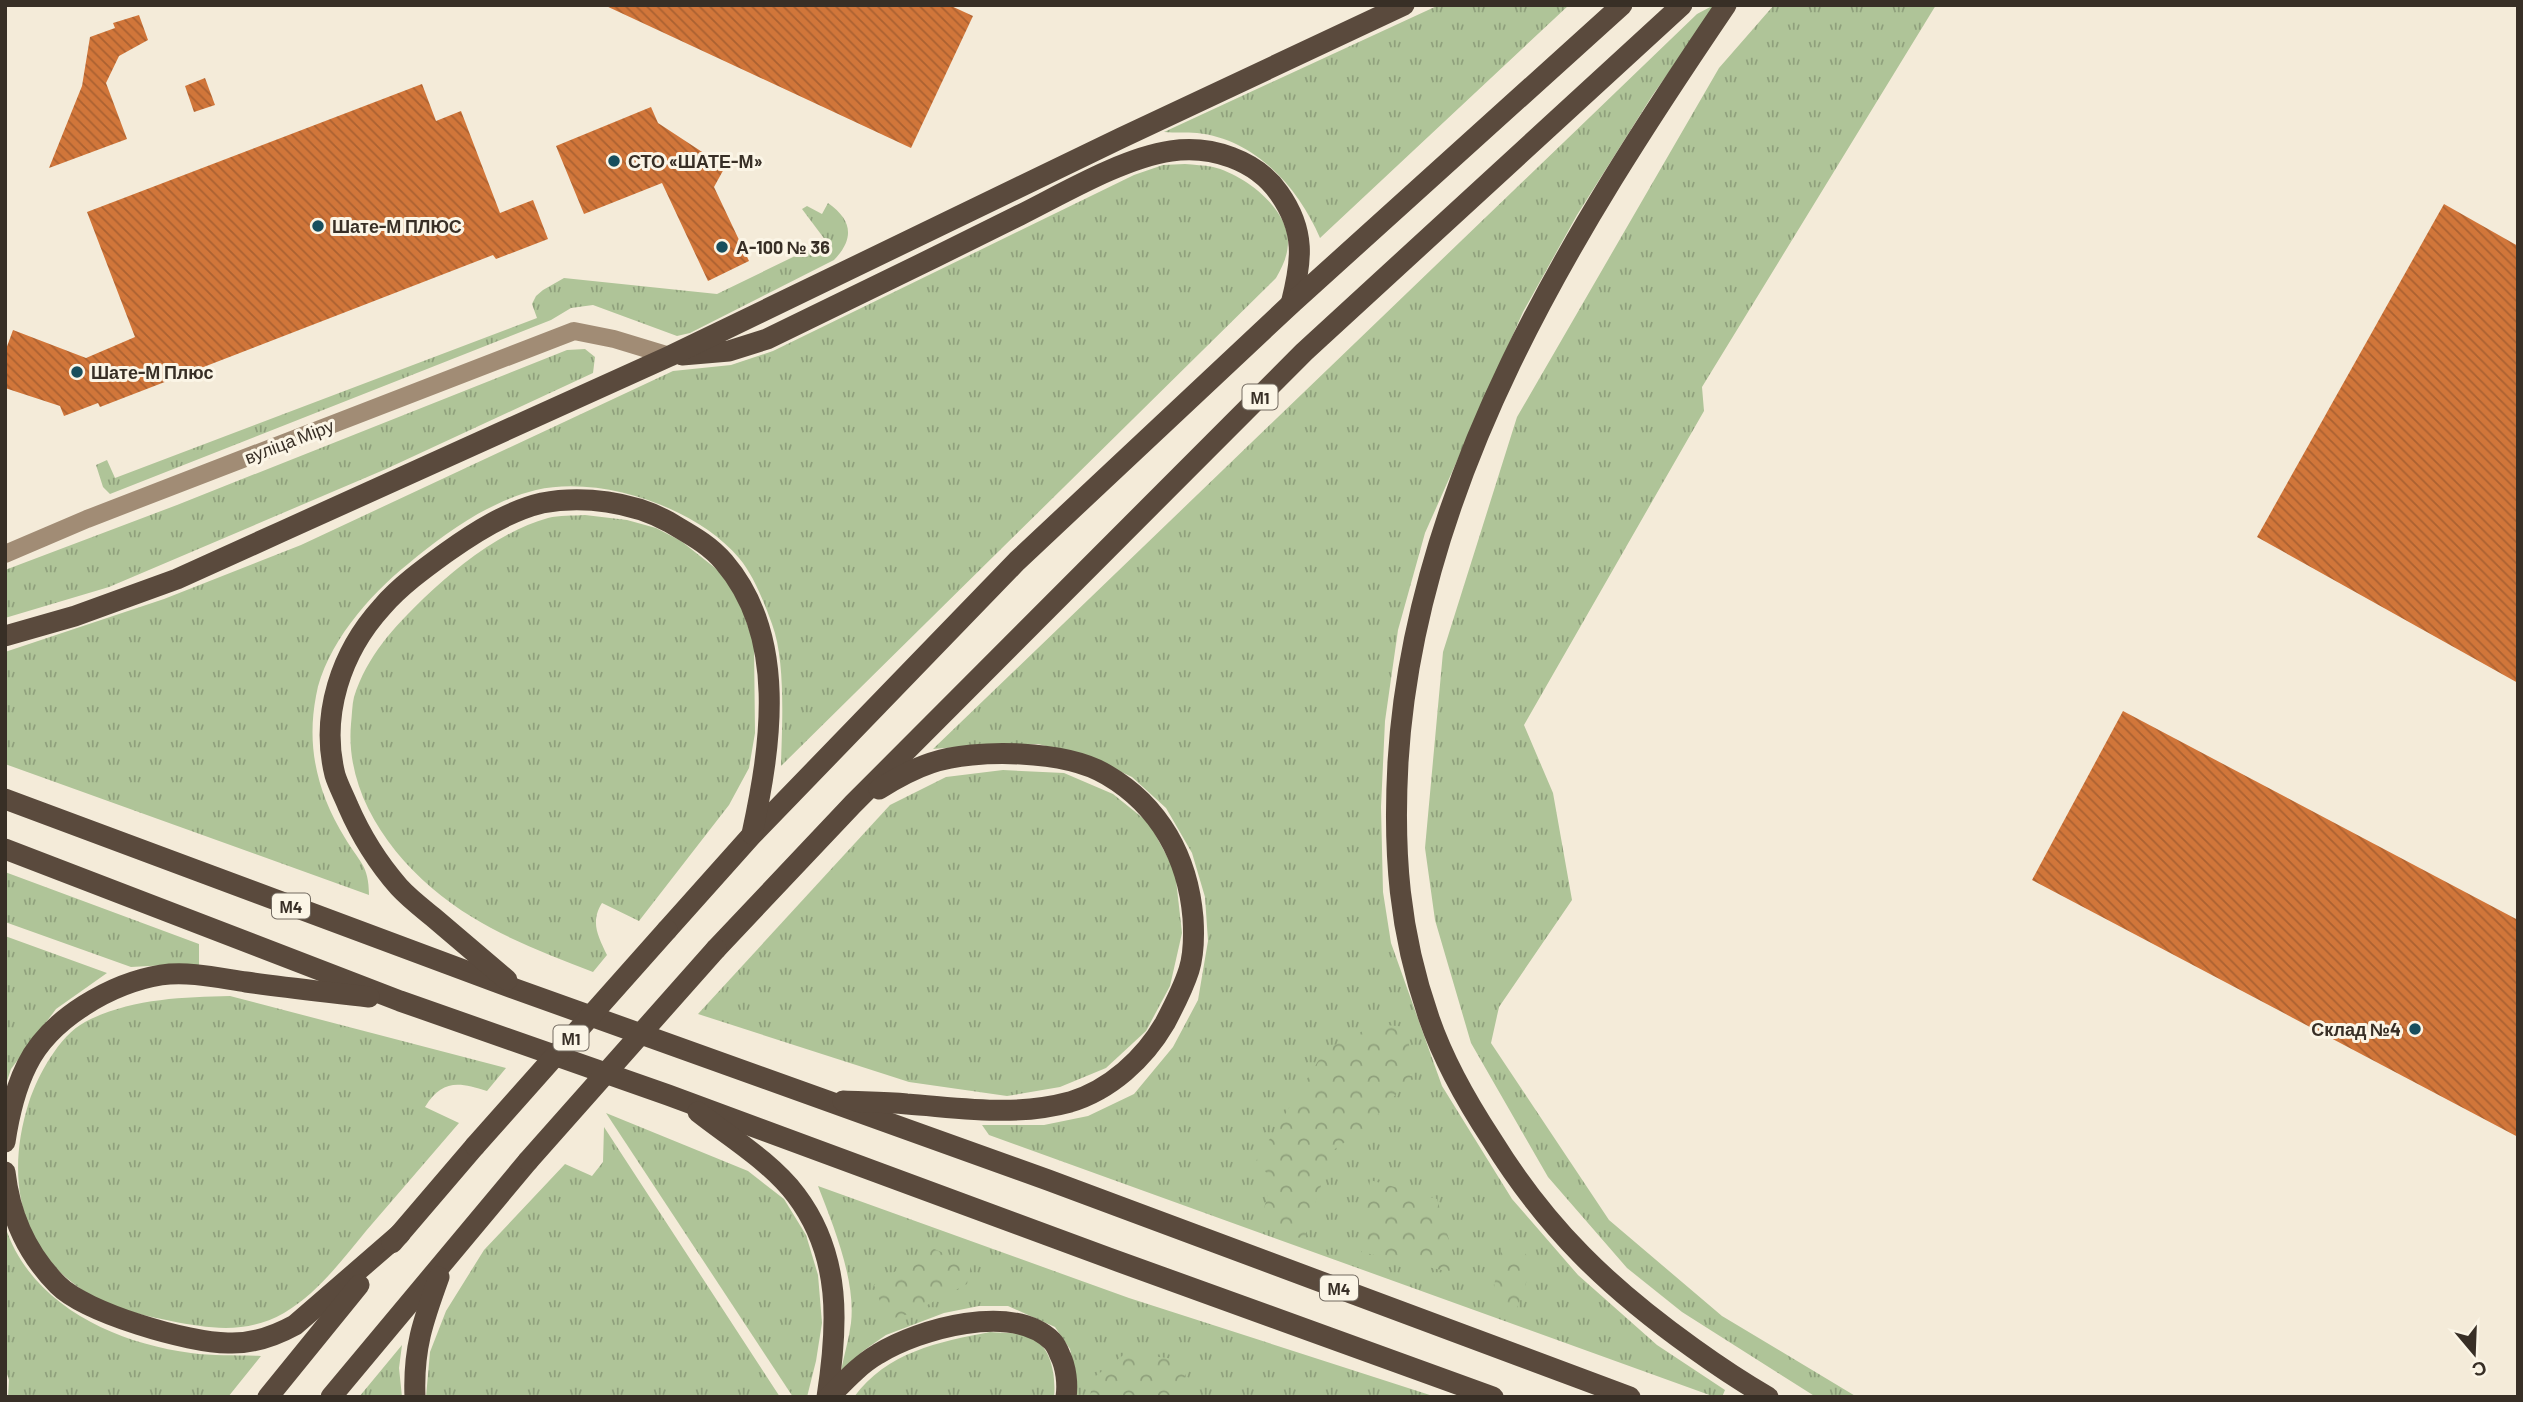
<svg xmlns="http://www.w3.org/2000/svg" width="2523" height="1402" font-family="Barlow,sans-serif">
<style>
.grass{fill:url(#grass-tufts)}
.forest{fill:url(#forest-crowns)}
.building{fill:url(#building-back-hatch)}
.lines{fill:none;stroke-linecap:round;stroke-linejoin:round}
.secondary{stroke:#a18c75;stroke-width:18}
.highway{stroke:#5a4a3d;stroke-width:21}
.highway-bridge{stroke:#5a4a3d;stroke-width:21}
.poi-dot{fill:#184e5d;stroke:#fbf5e6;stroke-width:2.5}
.labels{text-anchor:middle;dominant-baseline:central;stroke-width:6;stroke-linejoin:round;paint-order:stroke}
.shield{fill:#fbf5e6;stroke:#726a60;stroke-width:2}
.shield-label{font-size:16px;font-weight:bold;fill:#382f26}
.poi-label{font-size:18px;font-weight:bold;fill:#382f26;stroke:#fbf5e6;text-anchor:start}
.street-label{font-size:18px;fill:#382f26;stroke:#fbf5e6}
</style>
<defs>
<pattern id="grass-tufts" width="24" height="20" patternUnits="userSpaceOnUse" patternTransform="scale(1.75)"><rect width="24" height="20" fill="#afc498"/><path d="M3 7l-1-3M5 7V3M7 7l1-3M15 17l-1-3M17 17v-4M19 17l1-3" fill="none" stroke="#8fa07c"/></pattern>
<pattern id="forest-crowns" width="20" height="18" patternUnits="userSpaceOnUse" patternTransform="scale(1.75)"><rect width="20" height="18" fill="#afc498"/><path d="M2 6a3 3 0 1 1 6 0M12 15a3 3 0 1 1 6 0" fill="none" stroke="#8fa07c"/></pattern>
<pattern id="building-back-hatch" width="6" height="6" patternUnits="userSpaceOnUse" patternTransform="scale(1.75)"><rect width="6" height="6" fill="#d1763a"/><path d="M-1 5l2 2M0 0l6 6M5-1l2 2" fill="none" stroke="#ab6131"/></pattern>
</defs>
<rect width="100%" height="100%" fill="#f4ebd9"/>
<g class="grass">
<path d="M 1439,5 L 1569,5 L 1320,238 C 1298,187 1255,139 1197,133 C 1186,132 1175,133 1164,132 Z"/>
<polygon points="1714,5 1716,5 1652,96 1577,215 1523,312 1425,533 1398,630 1385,721 1381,807 1383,892 1391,943 1442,1086 1512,1199 1578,1275 1657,1345 1725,1390 1722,1397 1715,1397 989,1135 982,1125 1044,1125 1088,1116 1134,1094 1173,1047 1198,1000 1208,941 1205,897 1192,853 1166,808 1132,777 1090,757 1038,744 993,744 933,749 1697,14"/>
<polygon points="1774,5 1936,5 1702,387 1704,411 1524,725 1553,793 1572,900 1499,1007 1491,1043 1609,1220 1722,1316 1857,1397 1816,1397 1682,1312 1627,1268 1548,1177 1471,1043 1435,920 1425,848 1443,652 1517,417 1719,68"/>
<path d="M 1185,164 C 1194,165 1204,165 1213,167 C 1243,174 1287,207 1288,241 C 1288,255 1283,266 1276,278 L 781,766 C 782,726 786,661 772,624 C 764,602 754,576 739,558 C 696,507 601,475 536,490 C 488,502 445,533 408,564 C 369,595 325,646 316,696 C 306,748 318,794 345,838 C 359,862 369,865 369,895 L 5,764 L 5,652 L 164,599 L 301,545 L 673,371 L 731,365 L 773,351 L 1134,175 L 1163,165 Z"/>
<path d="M 828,203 C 852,220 855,238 834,260 L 690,333 L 677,336 L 593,305 L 571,308 L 551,320 L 110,494 L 103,487 L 96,465 L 107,460 L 115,478 L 537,318 L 532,304 L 536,296 L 543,290 L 564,278 L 717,294 L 826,241 L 802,209 L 807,206 L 822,214 Z"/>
<polygon points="585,349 595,357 593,373 386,469 109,587 5,618 5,570 177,505 567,350"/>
<path d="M 585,515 L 627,520 L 656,528 L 681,541 L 719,571 L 736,591 L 754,644 L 755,733 L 749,768 L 729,805 L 639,921 L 602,903 C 590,922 598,936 607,955 L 593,972 C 552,956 509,940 472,917 C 406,877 344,804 351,724 C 352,715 352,705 354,697 C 367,656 394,627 424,598 C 458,566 501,531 548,518 C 559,515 573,516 585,515 Z"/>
<polygon points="1003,770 1064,773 1113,794 1149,823 1175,871 1182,933 1170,986 1146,1031 1106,1068 1060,1087 1007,1096 909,1082 698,1014 890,805 946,777"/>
<polygon points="5,872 199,944 199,967 167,965 131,967 5,922"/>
<polygon points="5,936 107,973 56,1009 11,1069 5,1087"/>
<path d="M 230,996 L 506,1068 L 487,1091 C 459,1082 442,1079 425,1107 L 459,1123 C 428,1159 397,1195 366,1231 C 342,1260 318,1293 284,1313 C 247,1334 211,1329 171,1321 C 146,1316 119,1310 96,1298 C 20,1257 4,1180 29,1102 C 38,1075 59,1036 85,1022 C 129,999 181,997 230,996 Z"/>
<polygon points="606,1113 748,1171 784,1199 806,1235 818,1275 822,1323 816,1361 807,1397 793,1397"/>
<polygon points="604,1127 780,1397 426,1397 430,1352 446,1311 484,1250 565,1164 592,1176 603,1162"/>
<path d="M 818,1186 L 1129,1298 L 1436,1397 L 1076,1397 L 1076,1376 L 1070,1349 L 1055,1327 L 1008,1306 L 979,1306 L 944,1313 L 886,1335 L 863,1351 L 841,1371 C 844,1355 849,1339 851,1323 C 856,1280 833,1225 818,1186 Z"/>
<path d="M 5,1226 C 30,1304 114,1343 191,1353 C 214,1356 238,1355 261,1356 L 228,1397 L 8,1397 L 9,1380 L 5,1368 Z"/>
<path d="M 990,1332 C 1002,1333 1019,1332 1030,1337 C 1052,1346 1056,1377 1054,1397 L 854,1397 C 887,1352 938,1342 990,1332 Z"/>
<polygon points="402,1345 399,1368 402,1397 359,1397"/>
</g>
<g class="forest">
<polygon points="1377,1024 1406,1027 1414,1074 1367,1127 1332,1151 1304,1239 1259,1227 1272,1179 1256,1161 1325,1050"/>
<polygon points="1370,1180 1437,1199 1459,1274 1361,1252"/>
<polygon points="1512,1236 1533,1264 1513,1319 1492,1303 1498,1258"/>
<polygon points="932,1248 971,1265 967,1284 912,1313 887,1320 874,1285"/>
<polygon points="1126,1353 1192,1361 1175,1397 1090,1397 1093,1378"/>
</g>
<g class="building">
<polygon points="604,5 949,5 973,16 911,148"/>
<polygon points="139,15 148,40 119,56 106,83 127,139 49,168 82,86 90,37 115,28 113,23"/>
<polygon points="205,78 215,105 194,112 185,86"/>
<polygon points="422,84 436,121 461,111 500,213 533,200 548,239 496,259 493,255 100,407 98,403 64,416 60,406 5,388 5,352 13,330 86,358 135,337 87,212"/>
<polygon points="651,107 658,123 725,167 714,187 749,261 708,281 662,183 584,214 556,146"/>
<polygon points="2444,204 2518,246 2518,683 2257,537"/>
<polygon points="2123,711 2518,920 2518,1137 2032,880"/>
</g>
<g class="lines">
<polyline class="secondary" points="5,554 87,519 574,331 614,339 670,356"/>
<g class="highway">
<path d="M 1726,5 C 1572,232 1415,481 1398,762 C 1393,853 1399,932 1429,1018 C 1444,1062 1467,1102 1492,1140 C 1547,1229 1609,1288 1693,1348 C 1718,1366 1742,1382 1768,1397"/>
<path d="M 682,355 L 729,351 L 767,339 C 852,298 936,257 1020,215 C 1064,193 1123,158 1171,151 C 1211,145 1256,160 1279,193 C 1306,231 1302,261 1291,304"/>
<polyline points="5,636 75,616 177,579 283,531 670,356 1121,138 1404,5"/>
<polyline points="5,799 496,982 1048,1180 1630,1397"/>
<polyline points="5,849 400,1001 668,1095 1109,1258 1493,1397"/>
<polyline points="667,930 751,836 1017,561 1291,304 1622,5"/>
<polyline points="716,949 853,804 1304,352 1682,5"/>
<path d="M 507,980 C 482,959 458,938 433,917 C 422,908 409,898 399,887 C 378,863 361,836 348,806 C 344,796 338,785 335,775 C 320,715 341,652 382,607 C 400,586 425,568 447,552 C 475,532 508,511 542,503 C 583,495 633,502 669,522 C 689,534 709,544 724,562 C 788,637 771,746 752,834"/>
<path d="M 843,1101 C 865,1102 886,1102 907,1104 C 962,1108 1015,1117 1070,1102 C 1110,1090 1144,1059 1165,1023 C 1174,1006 1183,989 1189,970 C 1194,954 1194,934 1193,918 C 1188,858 1160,806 1107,775 C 1066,750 976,748 931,763 C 913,769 895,779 879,789"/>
<path d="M 698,1112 C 731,1138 771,1162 796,1195 C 842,1256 838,1326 827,1397"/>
<path d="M 5,1142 C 9,1115 15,1089 27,1065 C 50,1018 112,983 161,975 C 189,971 219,978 246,982 C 287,988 328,992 369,997"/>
<path d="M 5,1172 C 10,1216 26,1253 58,1285 C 86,1313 189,1343 228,1343 C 252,1344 275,1336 295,1325 L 400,1234"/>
<polyline points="392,1243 475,1146"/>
<polyline points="268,1397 359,1285"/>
<polyline points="331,1397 528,1161"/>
<path d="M 415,1397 C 413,1349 423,1321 439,1277"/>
<path d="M 829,1397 C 844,1382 859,1365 878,1354 C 919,1329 1012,1302 1052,1341 C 1055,1344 1058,1350 1060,1355 C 1066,1367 1068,1384 1066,1397"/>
</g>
<g class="highway-bridge">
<polyline points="475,1146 667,930"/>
<polyline points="528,1161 716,949"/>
</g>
</g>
<g class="poi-dot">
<circle cx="614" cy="161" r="7"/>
<circle cx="318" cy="226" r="7"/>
<circle cx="722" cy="247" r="7"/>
<circle cx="77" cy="372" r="7"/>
<circle cx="2415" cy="1029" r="7"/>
</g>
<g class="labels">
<g class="shield">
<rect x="1242.5" y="384.5" width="35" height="25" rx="5"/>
<rect x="272" y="893.5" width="38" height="25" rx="5"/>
<rect x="553.5" y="1025.5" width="35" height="25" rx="5"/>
<rect x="1320" y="1275.5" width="38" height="25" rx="5"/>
</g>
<g class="shield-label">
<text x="1260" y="397">М1</text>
<text x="291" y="906">М4</text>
<text x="571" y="1038">М1</text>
<text x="1339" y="1288">М4</text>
</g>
<g class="poi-label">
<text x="628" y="161">СТО «ШАТЕ-М»</text>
<text x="332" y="226">Шате-М ПЛЮС</text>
<text x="736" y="247">А-100 № 36</text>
<text x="91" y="372">Шате-М Плюс</text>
<text x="2401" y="1029" text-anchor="end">Склад №4</text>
</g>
<g class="street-label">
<text transform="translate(289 441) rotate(-21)">вуліца Міру</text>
</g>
</g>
<rect width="2523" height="1402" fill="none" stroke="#382f26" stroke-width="14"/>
<g transform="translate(2474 1353) rotate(161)" stroke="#fbf5e6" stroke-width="5" paint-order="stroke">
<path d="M0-5L12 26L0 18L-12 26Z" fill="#382f26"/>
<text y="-10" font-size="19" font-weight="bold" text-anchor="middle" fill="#382f26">С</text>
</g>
</svg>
